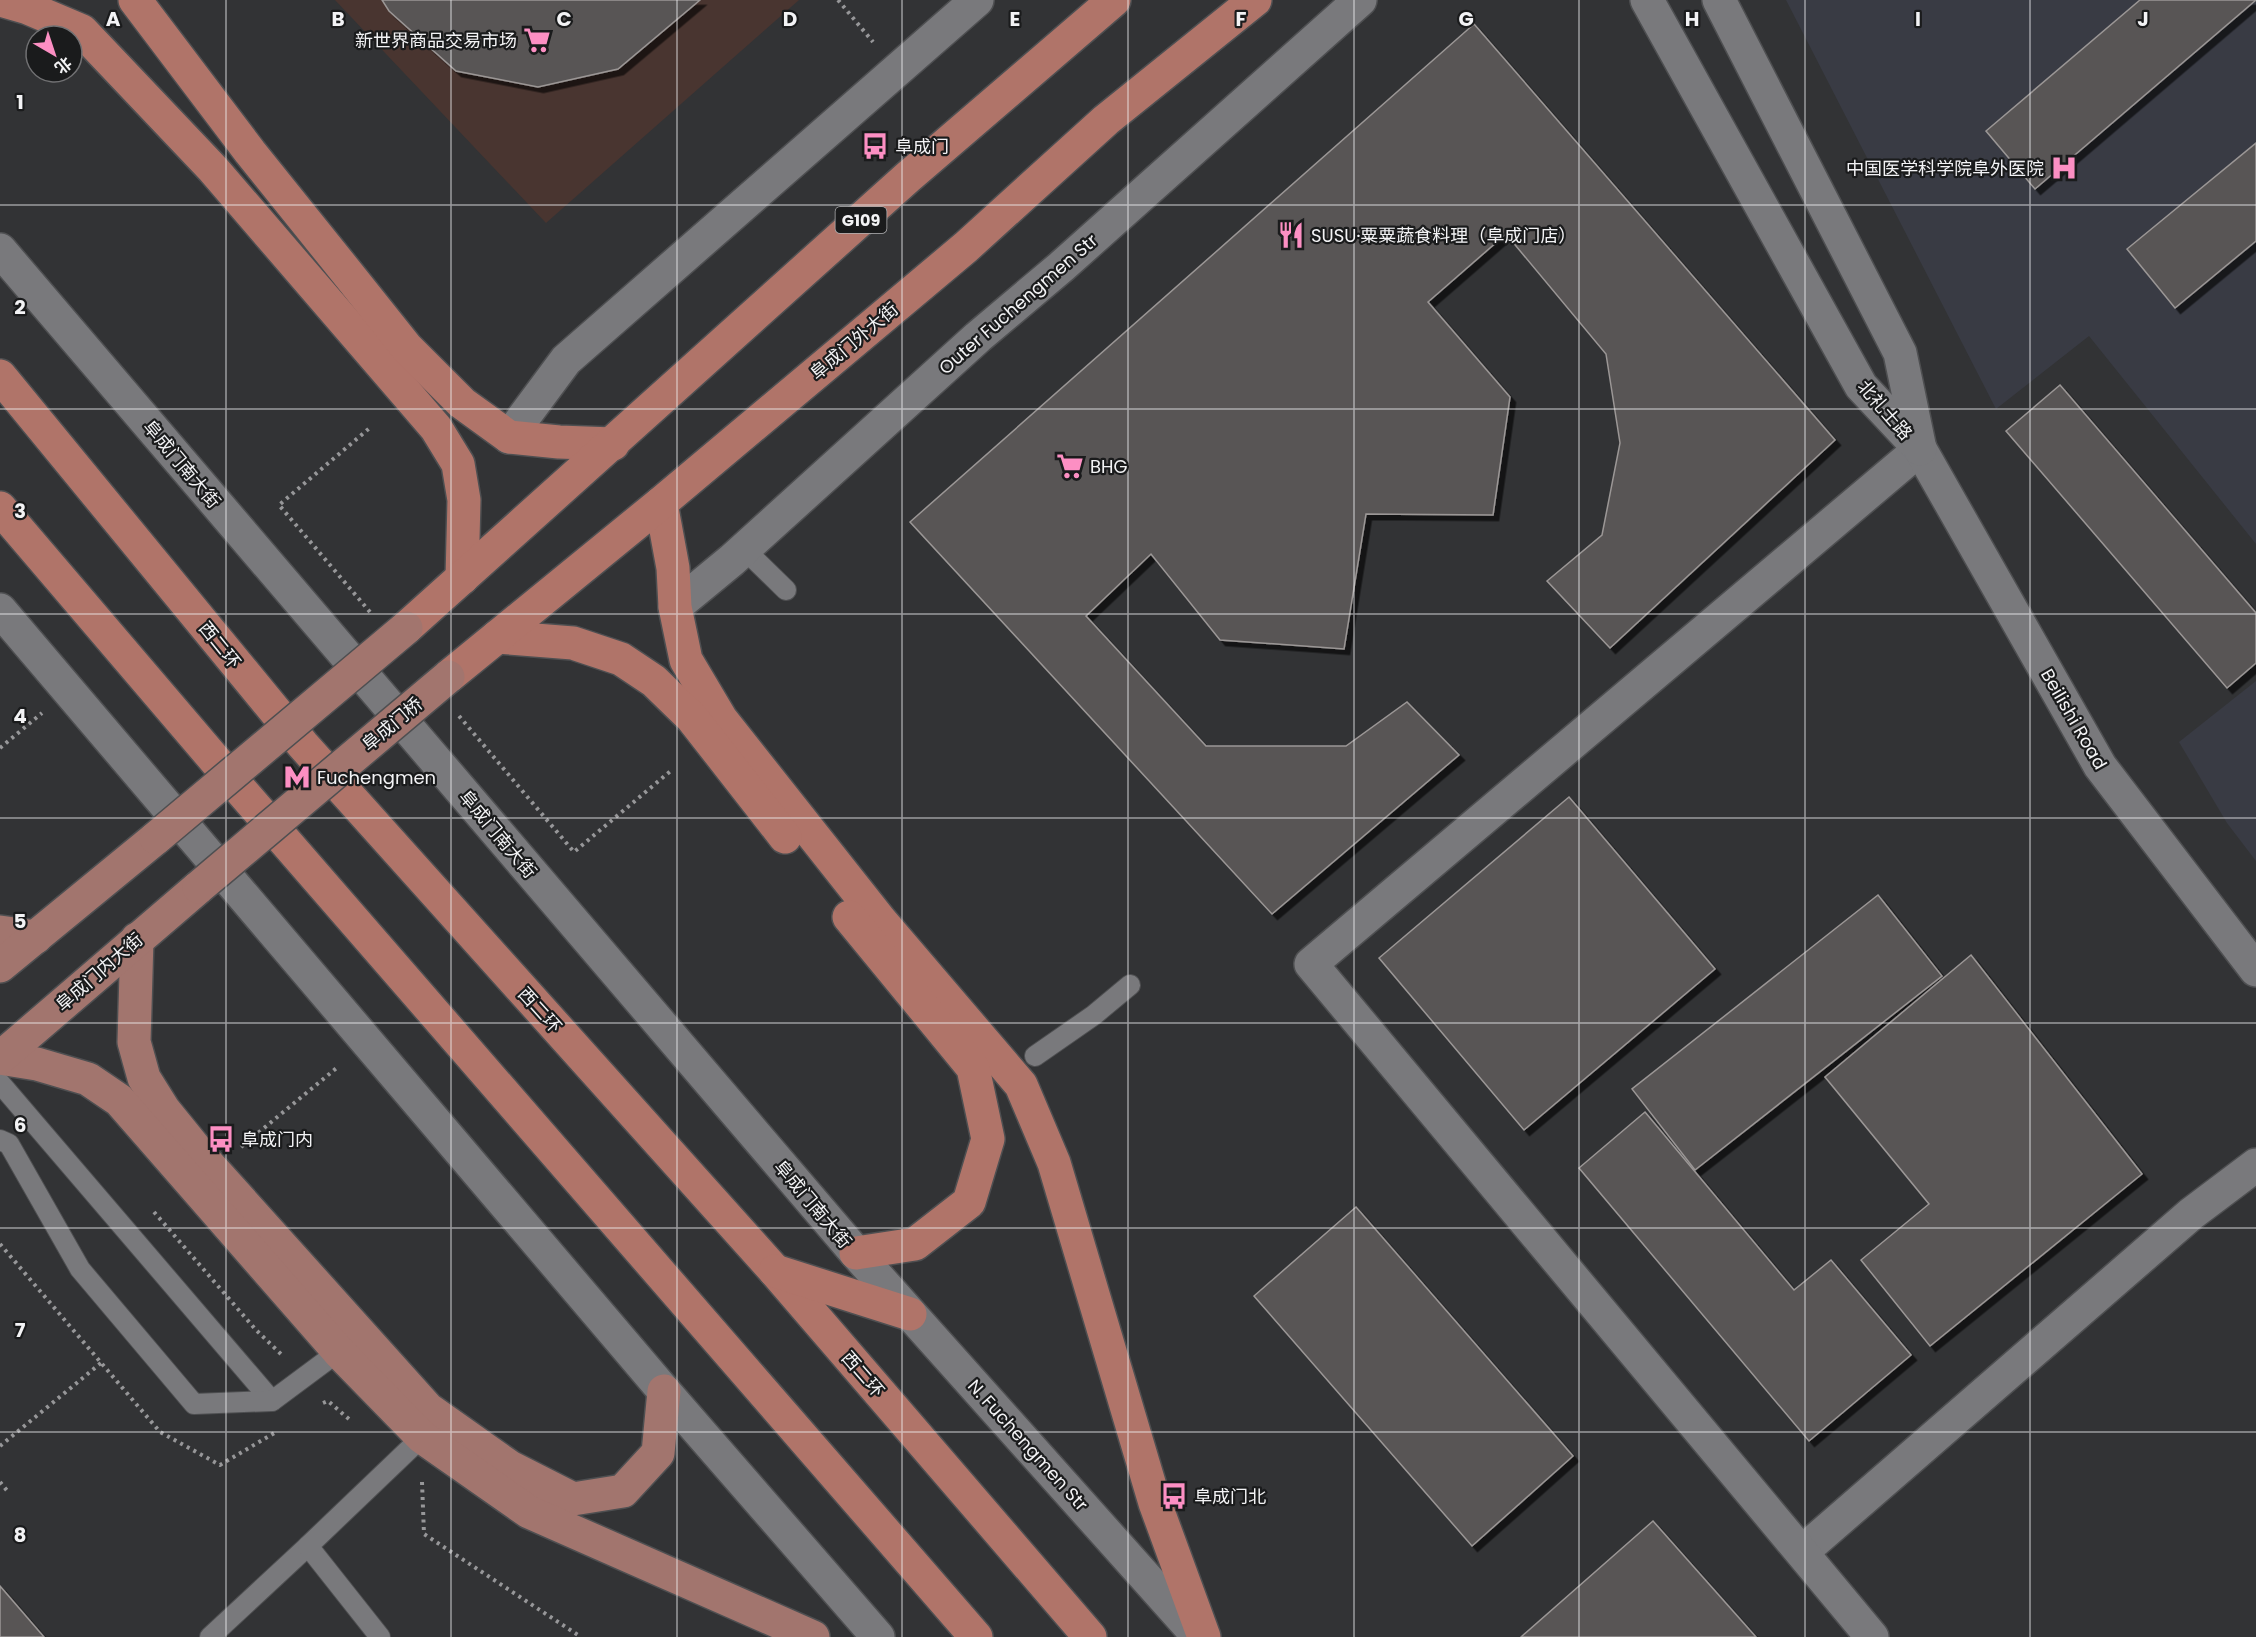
<svg xmlns="http://www.w3.org/2000/svg" width="2256" height="1637" font-family="Poppins,'Noto Sans SC',sans-serif">
<style>
.commercial{fill:#493530}
.built{fill:#393b44}
.building{fill:#595555;stroke:#9b9796;stroke-width:1.5;filter:url(#shadow)}
.lines{fill:none;stroke-linecap:round;stroke-linejoin:round}
.service-casing{stroke:#4e4f51;stroke-width:22}
.minor-casing{stroke:#4e4f51;stroke-width:36}
.tertiary-casing{stroke:#4e4f51;stroke-width:36}
.primary-casing{stroke:#4e4f51;stroke-width:36}
.trunk-casing{stroke:#4e4f51;stroke-width:36}
.path{stroke:#979799;stroke-width:4;stroke-dasharray:3 4.5;stroke-linecap:butt}
.service{stroke:#79797c;stroke-width:20}
.minor{stroke:#79797c;stroke-width:33}
.tertiary{stroke:#79797c;stroke-width:33}
.primary{stroke:#a2756e;stroke-width:33}
.trunk{stroke:#b07469;stroke-width:33}
.primary-bridge-casing{stroke:#4e4f51;stroke-width:36;stroke-linecap:butt}
.primary-bridge{stroke:#a2756e;stroke-width:33}
.grid{fill:none;stroke:#f3f3f5;stroke-width:1.5;stroke-opacity:0.55}
.labels{text-anchor:middle;dominant-baseline:central;stroke-width:4.5;stroke-linejoin:round;paint-order:stroke}
.shield{fill:#1a1b1c;stroke:#b2b2b4;stroke-width:1.5}
.shield-label{font-size:16px;font-weight:bold;fill:#f3f3f5}
.poi-label{font-size:18px;fill:#f3f3f5;stroke:#1a1b1c;text-anchor:start}
.street-label{font-size:18px;fill:#f3f3f5;stroke:#1a1b1c}
.grid-label{font-size:20px;text-anchor:middle;font-weight:bold;fill:#f3f3f5;stroke:#1a1b1c;stroke-width:4.5;stroke-linejoin:round;paint-order:stroke}
</style>
<defs>
<filter id="shadow"><feDropShadow dx="5.5" dy="5.5" stdDeviation="0" flood-color="#0009"/></filter>
</defs>
<rect width="100%" height="100%" fill="#323335"/>
<polygon class="commercial" points="335,0 799,0 546,223"/>
<g class="built">
<polygon points="1786,0 2256,0 2256,544 2089,336 1996,409"/>
<polygon points="2256,681 2256,861 2227,823 2179,742"/>
</g>
<g class="building">
<polygon points="382,0 700,0 618,69 538,87 456,71 389,11"/>
<polygon points="2140,0 2256,0 2035,189 1986,131"/>
<polygon points="1474,24 1835,440 1610,648 1547,581 1602,535 1620,443 1606,354 1506,234 1428,302 1510,397 1493,515 1366,514 1344,649 1220,640 1151,554 1086,616 1206,746 1346,746 1407,702 1459,755 1272,914 910,522"/>
<polygon points="2256,143 2256,241 2175,308 2127,249"/>
<polygon points="2060,385 2256,613 2256,663 2227,688 2006,431"/>
<polygon points="1569,797 1715,969 1524,1130 1379,958"/>
<polygon points="1878,895 1942,976 1695,1170 1632,1089"/>
<polygon points="1971,955 2142,1174 1930,1346 1861,1260 1929,1204 1825,1077"/>
<polygon points="1645,1112 1794,1290 1831,1260 1911,1355 1809,1441 1579,1168"/>
<polygon points="1356,1207 1573,1456 1472,1546 1254,1296"/>
<polygon points="1653,1521 1756,1637 1521,1637"/>
<polygon points="0,1586 44,1637 0,1637"/>
</g>
<g class="lines">
<defs>
<g id="service">
<polyline points="744,549 786,590"/>
<polyline points="1035,1056 1094,1015 1130,985"/>
<polyline points="0,1083 272,1401"/>
<polyline points="0,1140 9,1144 80,1269 194,1404 272,1401 346,1346"/>
<polyline points="210,1637 308,1546"/>
<polyline points="380,1637 308,1546 422,1437"/>
</g>
<g id="minor">
<polyline points="1802,1552 2191,1214 2256,1165"/>
<polyline points="1872,1637 1311,964 1920,449"/>
</g>
<g id="tertiary">
<polyline points="1647,0 1861,386 1920,449 2100,766 2256,970"/>
<polyline points="1719,0 1900,353 1920,449"/>
<polyline points="0,250 856,1253 1199,1637"/>
<polyline points="509,437 566,360 977,0"/>
<polyline points="675,607 732,560 978,337 1061,267 1360,0"/>
<polyline points="0,610 664,1391 878,1637"/>
</g>
<g id="primary">
<polyline points="0,932 36,937"/>
<polyline points="137,939 134,1042 144,1078 164,1110 207,1163 428,1409 510,1467 573,1499 623,1491 658,1453 664,1391"/>
<polyline points="0,966 156,838"/>
<polyline points="0,1058 37,1064 88,1079 119,1100 339,1352 422,1437 529,1512 813,1637"/>
<polyline points="0,1058 199,887"/>
</g>
<g id="trunk">
<polyline points="1,0 28,8 82,31 213,169 436,428 458,464 464,500 462,578"/>
<polyline points="135,0 250,152 352,279 407,348 462,403 509,437 559,442 613,444"/>
<polyline points="0,376 303,745 775,1271 1090,1637"/>
<polyline points="661,503 673,568 675,607 686,660 721,719 880,920 1021,1085 1054,1163 1155,1503 1204,1637"/>
<polyline points="0,508 244,794 976,1637"/>
<polyline points="406,628 908,177 1114,0"/>
<polyline points="497,637 573,643 621,659 654,681 692,718 785,837"/>
<polyline points="448,677 661,503 966,247 1106,120 1255,0"/>
<polyline points="849,917 973,1068 988,1139 969,1202 915,1244 856,1253"/>
<polyline points="775,1271 910,1314"/>
</g>
</defs>
<use href="#service" class="service-casing"/>
<use href="#minor" class="minor-casing"/>
<use href="#tertiary" class="tertiary-casing"/>
<use href="#primary" class="primary-casing"/>
<use href="#trunk" class="trunk-casing"/>
<g class="path">
<polyline points="838,0 873,42"/>
<polyline points="370,612 279,505 372,426"/>
<polyline points="459,716 574,852 673,769"/>
<polyline points="0,748 42,713"/>
<polyline points="241,1147 339,1066"/>
<polyline points="154,1212 256,1330 283,1356"/>
<polyline points="0,1244 160,1432 220,1465 276,1432"/>
<polyline points="323,1403 328,1401 350,1420"/>
<polyline points="0,1446 101,1363"/>
<polyline points="0,1482 9,1493"/>
<polyline points="422,1482 424,1534 581,1637"/>
</g>
<use href="#service" class="service"/>
<use href="#minor" class="minor"/>
<use href="#tertiary" class="tertiary"/>
<use href="#primary" class="primary"/>
<use href="#trunk" class="trunk"/>
<defs>
<g id="primary-bridge">
<polyline points="156,838 406,628"/>
<polyline points="199,887 448,677"/>
</g>
</defs>
<use href="#primary-bridge" class="primary-bridge-casing"/>
<use href="#primary-bridge" class="primary-bridge"/>
</g>
<path class="grid" d="M 226,0 L 226,1637M 451,0 L 451,1637M 677,0 L 677,1637M 902,0 L 902,1637M 1128,0 L 1128,1637M 1354,0 L 1354,1637M 1579,0 L 1579,1637M 1805,0 L 1805,1637M 2030,0 L 2030,1637M 0,205 L 2256,205M 0,409 L 2256,409M 0,614 L 2256,614M 0,818 L 2256,818M 0,1023 L 2256,1023M 0,1228 L 2256,1228M 0,1432 L 2256,1432"/>
<defs>
<symbol id="supermarket-bare" viewBox="-9 -9 18 18"><path d="M-6-5.5h2.5l.6 2H6L4.5 2H-2.5L-4.4-4H-6ZM-1.5 3.2a1.3 1.3 0 1 0 .1 0ZM3 3.2a1.3 1.3 0 1 0 .1 0Z" fill="#fc8fc3" stroke="#1a1b1c" stroke-width="2.5" paint-order="stroke"/></symbol>
<symbol id="bus-bare" viewBox="-9 -9 18 18"><path d="M-5-6H5V4H4V6H2V4H-2V6H-4V4H-5ZM-3.5-4V0h7V-4ZM-3.5 1.2v1.5H-2V1.2ZM2 1.2v1.5H3.5V1.2Z" fill="#fc8fc3" stroke="#1a1b1c" stroke-width="2.5" paint-order="stroke"/></symbol>
<symbol id="hospital-bare" viewBox="-9 -9 18 18"><path d="M-5-5h3v3.5h4V-5h3V5h-3V1.5h-4V5h-3Z" fill="#fc8fc3" stroke="#1a1b1c" stroke-width="2.5" paint-order="stroke"/></symbol>
<symbol id="restaurant-bare" viewBox="-9 -9 18 18"><path d="M-5-6h1v4h1v-4h1v4h1v-4h1v5L-1.5 .5V6h-2V.5L-5-1ZM5-6V6H3V1.5H1.5Q1.5-4 5-6Z" fill="#fc8fc3" stroke="#1a1b1c" stroke-width="2.5" paint-order="stroke"/></symbol>
<symbol id="metro-bare" viewBox="-9 -9 18 18"><path d="M-5.5 5V-5H-3L0 0L3-5H5.5V5H3V-.5L0 4L-3-.5V5Z" fill="#fc8fc3" stroke="#1a1b1c" stroke-width="2.5" paint-order="stroke"/></symbol>
</defs>
<g fill-rule="evenodd">
<use href="#supermarket-bare" x="518" y="21" width="38" height="38"/>
<use href="#bus-bare" x="856" y="127" width="38" height="38"/>
<use href="#hospital-bare" x="2045" y="149" width="38" height="38"/>
<use href="#restaurant-bare" x="1272" y="216" width="38" height="38"/>
<use href="#supermarket-bare" x="1051" y="447" width="38" height="38"/>
<use href="#metro-bare" x="278" y="758" width="38" height="38"/>
<use href="#bus-bare" x="202" y="1120" width="38" height="38"/>
<use href="#bus-bare" x="1155" y="1477" width="38" height="38"/>
</g>
<g class="labels">
<rect class="shield" x="835.5" y="207" width="51" height="26" rx="4.5"/>
<g class="shield-label">
<text x="861" y="220">G109</text>
</g>
<g class="poi-label">
<text x="517" y="40" text-anchor="end">新世界商品交易市场</text>
<text x="895" y="146">阜成门</text>
<text x="2044" y="168" text-anchor="end">中国医学科学院阜外医院</text>
<text x="1311" y="235">SUSU·粟粟蔬食料理（阜成门店）</text>
<text x="1090" y="466">BHG</text>
<text x="317" y="777">Fuchengmen</text>
<text x="241" y="1139">阜成门内</text>
<text x="1194" y="1496">阜成门北</text>
</g>
<g class="street-label">
<text transform="translate(1018 304) rotate(-41)">Outer Fuchengmen Str</text>
<text transform="translate(854 341) rotate(-40)">阜成门外大街</text>
<text transform="translate(1885 410) rotate(49)">北礼士路</text>
<text transform="translate(182 464) rotate(50)">阜成门南大街</text>
<text transform="translate(220 645) rotate(51)">西二环</text>
<text transform="translate(2074 719) rotate(60)">Beilishi Road</text>
<text transform="translate(392 724) rotate(-40)">阜成门桥</text>
<text transform="translate(498 834) rotate(50)">阜成门南大街</text>
<text transform="translate(99 972) rotate(-41)">阜成门内大街</text>
<text transform="translate(540 1010) rotate(48)">西二环</text>
<text transform="translate(813 1204) rotate(50)">阜成门南大街</text>
<text transform="translate(863 1374) rotate(49)">西二环</text>
<text transform="translate(1028 1445) rotate(48)">N. Fuchengmen Str</text>
</g>
</g>
<g class="grid-label">
<text x="113" y="26">A</text>
<text x="338" y="26">B</text>
<text x="564" y="26">C</text>
<text x="790" y="26">D</text>
<text x="1015" y="26">E</text>
<text x="1241" y="26">F</text>
<text x="1466" y="26">G</text>
<text x="1692" y="26">H</text>
<text x="1918" y="26">I</text>
<text x="2143" y="26">J</text>
<text x="20" y="109">1</text>
<text x="20" y="314">2</text>
<text x="20" y="518">3</text>
<text x="20" y="723">4</text>
<text x="20" y="928">5</text>
<text x="20" y="1132">6</text>
<text x="20" y="1337">7</text>
<text x="20" y="1542">8</text>
</g>
<g transform="translate(54 54) rotate(141)"><circle r="28" fill="#1a1b1c" stroke="#717173" stroke-width="1.5"/>
<path d="M0-4.5L10 22L0 15L-10 22Z" fill="#fc8fc3"/>
<text y="-9" font-size="16" font-weight="bold" text-anchor="middle" fill="#f3f3f5">北</text>
</g>
</svg>
